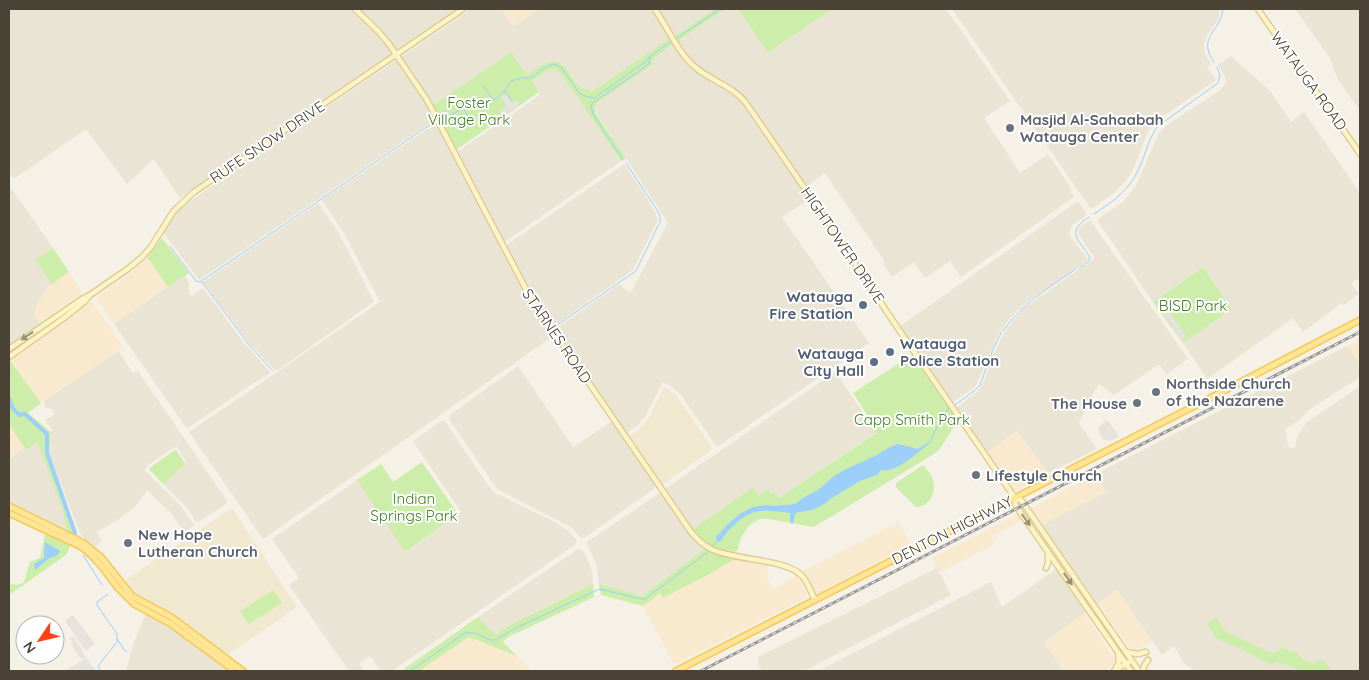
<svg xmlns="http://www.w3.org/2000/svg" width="1369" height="680" font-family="Quicksand,sans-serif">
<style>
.residential{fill:#eae4d4}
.commercial{fill:#f9e9cf}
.education{fill:#f0e8cf}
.green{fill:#cdeeaa}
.parking{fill:#e6e3df}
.water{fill:#9ccff9}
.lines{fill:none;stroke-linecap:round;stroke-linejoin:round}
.stream{stroke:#9ccff9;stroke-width:1}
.river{stroke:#9ccff9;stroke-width:4}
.secondary-casing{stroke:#daca91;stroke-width:7}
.primary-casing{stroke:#f2ca58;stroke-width:8}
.secondary{stroke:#fff4c6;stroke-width:4.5}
.primary{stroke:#ffe595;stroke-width:5}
.rail-casing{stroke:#979797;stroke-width:3}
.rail{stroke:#fff;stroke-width:1;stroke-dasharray:4;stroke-linecap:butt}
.oneway{fill:#9b9276}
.worship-dot{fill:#6b7280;stroke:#fff;stroke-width:2}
.service-dot{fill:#5c6f8a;stroke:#fff;stroke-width:2}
.labels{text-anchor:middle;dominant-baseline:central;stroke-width:4;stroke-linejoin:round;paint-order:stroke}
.street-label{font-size:15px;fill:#494235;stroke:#fff}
.park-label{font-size:15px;fill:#418220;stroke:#fff}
.worship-label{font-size:15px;font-weight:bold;fill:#5b616d;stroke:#fff;text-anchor:start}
.service-label{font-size:15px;font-weight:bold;fill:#4e5e75;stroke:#fff;text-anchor:end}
</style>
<rect width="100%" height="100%" fill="#f5f1e6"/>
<g class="residential">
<polygon points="14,9 456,9 189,191 180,198 154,159 127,184 86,129 14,179 9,172 9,12"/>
<polygon points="471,9 501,9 512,25 515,25 539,9 652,9 670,39 594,90 589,91 580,88 563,64 555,62 550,62 527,76 511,52 432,106 401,57"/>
<polygon points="657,9 716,9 675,36"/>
<polygon points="725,9 738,9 768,53 832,9 946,9 1010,101 984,118 1020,173 1048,154 1068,183 1074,197 961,277 950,261 925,278 914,262 892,277 883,264 885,262 825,173 807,186 747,99 738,90 711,75 694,64 678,41"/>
<polygon points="952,9 1220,9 1218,20 1206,37 1204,44 1205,54 1211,64 1207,67 1216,80 1155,122 1148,132 1133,169 1126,181 1113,194 1091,209"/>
<polygon points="1295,9 1360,9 1360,111 1336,76 1330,58"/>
<polygon points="673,44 690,67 702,75 733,93 739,98 809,197 809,199 782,217 869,343 717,447 681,395 674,388 663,382 645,416 638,425 626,434 555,329 620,284 630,294 668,223 594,109 597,103 649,67 652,60"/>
<polygon points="1231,56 1271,92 1291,122 1304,112 1360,193 1360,277 1351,284 1359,294 1344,305 1342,303 1303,332 1293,318 1207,379 1183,343 1232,309 1203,267 1153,302 1097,220 1123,202 1136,186 1159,133 1168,124 1219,91 1224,86 1226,82 1225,76 1218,65"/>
<polygon points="395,61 398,61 426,104 436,121 424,127 199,280 163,232 180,208 276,141"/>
<polygon points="553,68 559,70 562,75 621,161 503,243 457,152 540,95 531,82 548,70"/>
<polygon points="438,124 528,298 552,334 552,337 263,539 189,432 380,302 344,233 322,200 426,130"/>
<polygon points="624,164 645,195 655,212 658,220 633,270 552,327 536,303 522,279 505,246"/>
<polygon points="9,185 53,248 35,260 52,284 46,288 47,290 37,304 34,315 40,324 9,346"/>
<polygon points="1078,201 1087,215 1072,225 1069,234 1088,260 1023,305 1009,319 998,335 976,386 953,402 903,331 902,325"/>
<polygon points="318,203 339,233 374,302 276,371 250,344 203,282"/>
<polygon points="1090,220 1188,359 1167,374 1159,364 1114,395 1099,384 1092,395 1079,423 1097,449 1048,473 1017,431 987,452 956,408 978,391 985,379 993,355 1002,337 1008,327 1023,309 1095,258 1079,235 1079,228"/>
<polygon points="185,275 189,283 189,293 192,296 203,288 245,344 271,373 249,386 187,429 114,324"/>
<polygon points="1347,346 1360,364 1360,377 1309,410 1297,422 1285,429 1289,448 1295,447 1297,438 1303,427 1307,422 1360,386 1360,671 1195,671 1184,663 1174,646 1162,655 1117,590 1097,604 1042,525 1106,492 1094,475"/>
<polygon points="118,351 133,373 138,371 227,501 226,504 198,522 196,522 187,508 163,484 174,472 187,462 176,446 148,465 144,470 180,505 194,525 184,532 171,513 147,490 135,507 116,521 97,532 102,541 95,546 86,540 80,533 49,453 51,432 53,430 45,420 55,414 51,409 45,407 44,401"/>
<polygon points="518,366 573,447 612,421 655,485 654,489 584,538 580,537 571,527 567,525 497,489 449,419 450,415"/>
<polygon points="834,373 837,374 876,432 779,498 775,492 759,495 753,487 692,530 666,491 666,488"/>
<polygon points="441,421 445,421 489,487 495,493 555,522 568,531 577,540 576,544 392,671 381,671 370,656 359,664 364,671 349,671 289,585 299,578 272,539 357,480 406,552 461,512 413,441"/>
<polygon points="38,442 42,456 64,514 64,520 68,531 9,504 9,459 25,447 27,450"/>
<polygon points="661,493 689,534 699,544 706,548 642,596 599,584 597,568 594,558 587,545 587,542 658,494"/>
<polygon points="578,549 582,550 587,558 592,571 593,584 506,627 496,635 478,617"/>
<polygon points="937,568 951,595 804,671 763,671 761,670 758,664 758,657 762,655"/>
<polygon points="1056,569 1087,612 1044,642 1064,671 818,671 991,582 1002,607"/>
<polygon points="146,614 169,626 230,671 126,671 135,639"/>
</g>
<g class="commercial">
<polygon points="501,9 539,9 513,26"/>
<polygon points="147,257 168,287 114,324 96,298 99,295 130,273"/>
<polygon points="69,272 81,290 81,294 40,323 34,315 37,304 47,290 46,288"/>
<polygon points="88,301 93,303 123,347 41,403 9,358"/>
<polygon points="1360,339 1360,364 1347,346"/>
<polygon points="9,424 25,447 9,459"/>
<polygon points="1017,431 1048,473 1015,491 987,452"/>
<polygon points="1094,475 1107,492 1042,525 1031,508"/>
<polygon points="1019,514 1023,520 991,536 995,544 939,573 932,558"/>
<polygon points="899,522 911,545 815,594 802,572"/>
<polygon points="735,559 768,565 769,569 766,575 772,589 797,576 807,594 806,598 674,665 643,606 660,593 664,598 706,576"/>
<polygon points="1117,589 1152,641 1136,650 1130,648 1097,604"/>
<polygon points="1084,613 1115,660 1113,665 1104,671 1064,671 1044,642"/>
<polygon points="469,637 517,656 532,671 419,671"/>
</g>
<g class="education">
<polygon points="664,387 674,393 678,398 713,449 662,485 629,437 637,431 648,419"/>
<polygon points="232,508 297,607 227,655 178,618 139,597 131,590 126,584 127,579"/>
</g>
<g class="green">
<polygon points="715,9 725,9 678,41 675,36"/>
<polygon points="738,9 832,9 768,53"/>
<path d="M 669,39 L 673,44 L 652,60 L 653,64 L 649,67 L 597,103 C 594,107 594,109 596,114 L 626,158 L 621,161 L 562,75 L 556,69 L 548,70 L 532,81 L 539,92 L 456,150 L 432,106 L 511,52 L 527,75 C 534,71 543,63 551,62 C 572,58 569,93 594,90 Z"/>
<polygon points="162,238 189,273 168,287 147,257"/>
<polygon points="53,248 69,272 52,284 35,260"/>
<polygon points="1203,267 1232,309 1183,343 1153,302"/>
<path d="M 912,355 L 958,421 L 939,450 L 932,455 L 814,527 C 804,526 766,517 760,519 C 748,523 739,538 738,550 L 734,552 C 718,552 703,542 692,530 L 753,487 L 759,495 L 768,489 L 771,493 L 775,492 L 779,498 L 876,433 L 872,425 L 871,421 L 853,393 Z"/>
<polygon points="9,359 41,403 28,413 51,432 49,453 77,536 68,531 64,520 64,514 42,456 38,442 26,450 9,424"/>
<polygon points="175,450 176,450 185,464 163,484 149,469 155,464"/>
<polygon points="422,462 458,514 405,552 357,480 381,464 393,482"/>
<path d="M 923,465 C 926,468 929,472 931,475 C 938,487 932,507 916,507 L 896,487 L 896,483 Z"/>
<polygon points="45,534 70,546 66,555 9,595 9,589 11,584 18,585 24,582 30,562 40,558"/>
<polygon points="706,548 724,556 735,559 706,576 663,598 660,593 643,606 601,595 599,584 642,596"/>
<polygon points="593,584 594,597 508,637 503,642 517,656 469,637 419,671 401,671 478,617 496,635 506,627"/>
<polygon points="273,590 282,603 249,624 240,611"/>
<path d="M 1216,618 L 1226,632 L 1269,652 L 1275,653 L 1283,647 C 1287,651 1290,653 1296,651 L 1302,659 L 1313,664 L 1322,658 L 1332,671 L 1303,671 L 1277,662 L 1271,665 L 1245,651 L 1216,638 L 1207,624 Z"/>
</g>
<g class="parking">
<polygon points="506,94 512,103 517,100 520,104 519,105 517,104 518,106 504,115 503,114 502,116 499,112 507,106 501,98"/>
<polygon points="1162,302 1184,333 1186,337 1182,340 1157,305"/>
<polygon points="1106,421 1108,421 1118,434 1118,437 1110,441 1109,440 1104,440 1098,431 1099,430 1098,427"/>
<polygon points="73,615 95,644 86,651 65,621"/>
<polygon points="73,636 84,653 83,654 96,671 65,671 83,660 83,658 81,659 71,644 73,643 71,640 68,639"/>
</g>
<g class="water">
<path d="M 929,442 L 930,443 C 919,451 902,468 888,470 C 885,471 883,470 881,470 L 877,475 L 860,481 L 830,499 L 826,503 L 813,510 L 798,512 L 795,514 L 793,524 L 790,523 L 790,513 C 762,510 753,507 732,527 C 726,532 724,538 719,542 L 716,540 L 716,537 L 728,524 L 741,513 L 753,507 L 765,505 L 774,506 L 795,504 L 806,496 L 818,490 L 834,476 L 846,469 L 875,456 L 890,447 L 897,444 L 903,445 L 918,449 Z"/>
<polygon points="45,542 60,551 58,555 48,559 35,570 34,564 44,558"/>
</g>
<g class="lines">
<g class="stream">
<polyline points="677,38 720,9"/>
<path d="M 1214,62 C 1196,37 1221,32 1223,9"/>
<polyline points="482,84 493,100"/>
<polyline points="505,91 512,101"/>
<polyline points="464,109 468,117"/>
<polyline points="441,120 467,106 494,100 501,95 511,81 521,78 531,78 546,67 553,64 561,67 580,94 588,97 594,98 644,63 653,54 671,42"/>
<polyline points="623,160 593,114 591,105 594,102 649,64 650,58"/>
<path d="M 1094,214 C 1114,201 1131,189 1140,166 C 1146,153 1149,137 1158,126 L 1218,83 L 1220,75 L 1217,67"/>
<polyline points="170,246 196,281 200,282 425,128 437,122"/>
<path d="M 1079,268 L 1089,261 L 1090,258 C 1080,239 1064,234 1089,217"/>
<polyline points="202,282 250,346 273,371"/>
<polyline points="554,327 636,271 660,222 660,216 657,210 626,163"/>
<path d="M 1003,331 C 1021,304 1050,287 1076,269"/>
<polyline points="955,405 974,391 980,385 994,347 1001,333"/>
<polyline points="930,442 938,425 949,408"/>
<polyline points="713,546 717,541"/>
<polyline points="83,555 102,585"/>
<polyline points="117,639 125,651 127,652"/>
<polyline points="100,671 98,666 117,642 117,634 97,605 97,602 108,594"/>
<polyline points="410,671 465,633 475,633 490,640 495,640 516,628 599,589 641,599 645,599 709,551"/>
</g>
<path class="river" d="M 9,398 C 11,405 13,411 20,415 L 25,414 L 47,434 L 47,453 L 75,533"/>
<defs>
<g id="secondary">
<path d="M 355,9 L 378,31 L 389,44 L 427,100 L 530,297 L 691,532 C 696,538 703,545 711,549 C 735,561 786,558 802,576 C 808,582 811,592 815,600"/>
<path d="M 655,9 C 666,26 680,55 695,67 C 711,81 733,86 746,103 L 812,199 L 897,327 L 1015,498 L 1015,504 L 1018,509 L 1131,671"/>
<path d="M 1258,9 C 1291,58 1327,105 1360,154"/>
<polyline points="9,349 82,299 90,295 129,268 142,257 151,247 173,212 180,205 194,192 463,9"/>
<polyline points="9,357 64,318 84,302 89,296"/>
<polyline points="1015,498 1021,500 1139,671"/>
<polyline points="1046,568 1048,563 1048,553"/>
<polyline points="1126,652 1138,654 1146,652"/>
<polyline points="1115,670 1119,662 1118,653"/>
<polyline points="1114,671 1129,662"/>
<polyline points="1143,671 1144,666 1148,660"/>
</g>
<g id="primary">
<polyline points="9,506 82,542 101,557 132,596 171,617 243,671"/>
<polyline points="9,513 82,547 93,557 103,568 118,588 134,604 171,624 235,671"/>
<polyline points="676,671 1216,395 1360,320"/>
</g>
</defs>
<use href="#secondary" class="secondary-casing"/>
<use href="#primary" class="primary-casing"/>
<use href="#secondary" class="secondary"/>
<use href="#primary" class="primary"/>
<defs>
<polyline id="rail" points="701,671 1360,332"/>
</defs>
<use href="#rail" class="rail-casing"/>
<use href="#rail" class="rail"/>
</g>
<defs><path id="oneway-solid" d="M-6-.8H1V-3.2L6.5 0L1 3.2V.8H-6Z" transform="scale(1.25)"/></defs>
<g class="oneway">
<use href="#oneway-solid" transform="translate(27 336) rotate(146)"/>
<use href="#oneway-solid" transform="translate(1026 520) rotate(55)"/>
<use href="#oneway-solid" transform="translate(1068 579) rotate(55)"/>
</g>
<g class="worship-dot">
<circle cx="1010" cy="128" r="5"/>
<circle cx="1156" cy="392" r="5"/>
<circle cx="1137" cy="403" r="5"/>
<circle cx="976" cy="475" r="5"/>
<circle cx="128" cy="543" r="5"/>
</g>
<g class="service-dot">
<circle cx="863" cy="305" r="5"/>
<circle cx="890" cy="352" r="5"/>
<circle cx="874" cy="362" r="5"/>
</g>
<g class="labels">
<g class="street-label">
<text transform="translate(1309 81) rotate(54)">WATAUGA ROAD</text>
<text transform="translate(267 142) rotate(-34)">RUFE SNOW DRIVE</text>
<text transform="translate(843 245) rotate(56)">HIGHTOWER DRIVE</text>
<text transform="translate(557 336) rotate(56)">STARNES ROAD</text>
<text transform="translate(952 530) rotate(-27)">DENTON HIGHWAY</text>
</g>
<g class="park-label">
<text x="469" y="102">Foster<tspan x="469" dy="17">Village Park</tspan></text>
<text x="1193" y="305">BISD Park</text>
<text x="912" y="419">Capp Smith Park</text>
<text x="414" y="498">Indian<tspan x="414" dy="17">Springs Park</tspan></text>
</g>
<g class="worship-label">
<text x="1020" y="119">Masjid Al-Sahaabah<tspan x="1020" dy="17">Watauga Center</tspan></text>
<text x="1166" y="383">Northside Church<tspan x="1166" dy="17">of the Nazarene</tspan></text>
<text x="1127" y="403" text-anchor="end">The House</text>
<text x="986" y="475">Lifestyle Church</text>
<text x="138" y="534">New Hope<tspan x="138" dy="17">Lutheran Church</tspan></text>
</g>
<g class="service-label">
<text x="853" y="296">Watauga<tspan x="853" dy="17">Fire Station</tspan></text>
<text x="900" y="343" text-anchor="start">Watauga<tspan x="900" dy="17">Police Station</tspan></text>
<text x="864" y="353">Watauga<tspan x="864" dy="17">City Hall</tspan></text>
</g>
</g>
<rect width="1369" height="680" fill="none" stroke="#494235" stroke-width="20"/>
<g transform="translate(40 640) rotate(235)"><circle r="24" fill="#ffffff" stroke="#b6b3ae"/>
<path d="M0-4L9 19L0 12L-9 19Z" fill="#ff4013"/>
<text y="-8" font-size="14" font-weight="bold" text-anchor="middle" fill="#494235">N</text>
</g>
</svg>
